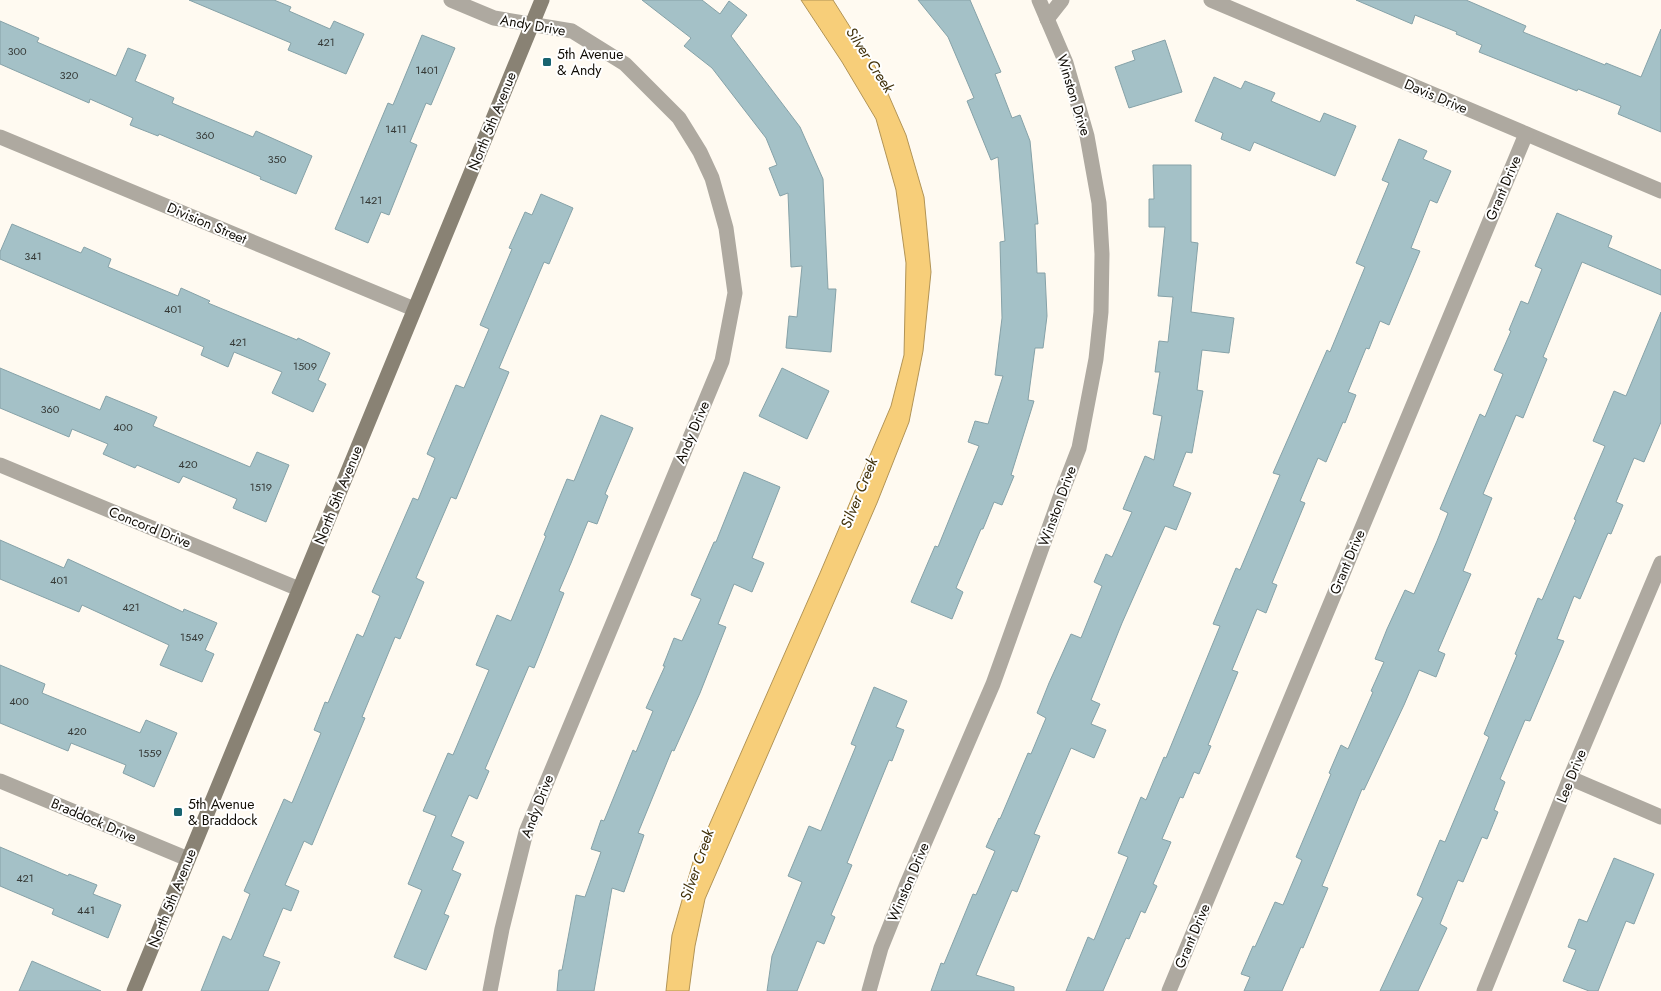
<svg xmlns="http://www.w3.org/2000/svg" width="1661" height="991" font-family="Jost,sans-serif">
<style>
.water{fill:#f7ce79;stroke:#b29456}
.building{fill:#a4c1c7;stroke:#86a2a8}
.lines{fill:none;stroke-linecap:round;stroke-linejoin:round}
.street{stroke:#aea9a0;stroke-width:15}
.secondary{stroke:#898274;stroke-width:15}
.poi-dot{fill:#18636f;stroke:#fff;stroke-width:2}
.labels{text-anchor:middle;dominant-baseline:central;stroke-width:4;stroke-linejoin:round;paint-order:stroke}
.number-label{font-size:11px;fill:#353936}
.street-label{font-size:14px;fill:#100c05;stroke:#fff}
.poi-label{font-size:14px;fill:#100c05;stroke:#fff;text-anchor:start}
.water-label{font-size:15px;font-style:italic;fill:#41310a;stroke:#fff}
</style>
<rect width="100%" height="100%" fill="#fffaf1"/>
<polygon class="water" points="801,0 833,0 879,73 906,135 924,197 931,272 923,351 909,422 877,503 705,899 695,946 689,991 666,991 672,935 693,862 820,573 891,406 904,355 906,263 896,190 876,119 842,62"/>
<g class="building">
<polygon points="189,0 274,0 291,7 289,11 330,29 334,21 364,34 346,74 288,50 291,43"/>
<polygon points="642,0 702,0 720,14 729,1 747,15 731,36 800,127 823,179 828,289 836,289 831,352 786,348 789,316 797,317 802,266 791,267 788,193 780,196 769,168 777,165 766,138 712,68 684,46 691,38"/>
<polygon points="918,0 970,0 1001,72 995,74 1012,118 1020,115 1030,141 1038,224 1035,224 1037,273 1045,273 1047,316 1043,348 1035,348 1028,400 1034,401 1011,475 1014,476 1002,505 994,502 983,529 981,529 956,588 963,592 952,619 911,602 935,546 938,547 979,446 968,442 975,421 988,424 1003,376 995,375 1002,318 1000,242 1005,241 998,157 991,160 967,101 974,98 948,37"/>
<polygon points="1356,0 1466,0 1526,26 1523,32 1605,65 1606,63 1641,77 1661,29 1661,132 1618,114 1621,106 1578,89 1577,91 1479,52 1482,45 1456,34 1457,32 1415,15 1412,24"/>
<polygon points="0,21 39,38 37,42 116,76 128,48 146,55 135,81 174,98 172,103 253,137 256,131 312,156 296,194 260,179 261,177 159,134 158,136 130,125 133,118 90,99 89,103 0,64"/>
<polygon points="422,35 455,48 431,105 426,103 410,142 417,145 389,215 381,212 368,243 335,229 388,103 393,105"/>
<polygon points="1165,40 1182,92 1129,108 1115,67 1135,60 1132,51"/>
<polygon points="1214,77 1241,89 1245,81 1275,93 1271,101 1320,122 1324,113 1356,126 1335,176 1254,142 1250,151 1221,139 1223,133 1195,121"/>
<polygon points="1399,139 1427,151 1423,159 1451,171 1437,203 1430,200 1411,248 1420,251 1389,325 1380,321 1369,349 1366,348 1348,392 1356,395 1345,423 1343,422 1326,462 1318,458 1300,501 1305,503 1272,583 1277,585 1266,613 1257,609 1232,670 1238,672 1208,745 1211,746 1199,774 1194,772 1183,798 1180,797 1162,839 1171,842 1153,884 1157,886 1145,913 1141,911 1129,939 1126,938 1103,991 1066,991 1088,937 1094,940 1128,857 1118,853 1141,797 1146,800 1164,757 1166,758 1220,626 1213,624 1236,568 1240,570 1280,475 1273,473 1327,350 1330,352 1365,267 1356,263 1389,183 1382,180"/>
<polygon points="1153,165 1191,165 1191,242 1198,243 1191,312 1234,318 1229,353 1202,350 1197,390 1203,391 1192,453 1186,452 1173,486 1191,493 1176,530 1165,526 1122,623 1091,700 1100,704 1091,724 1106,730 1094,758 1071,748 1034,834 1040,836 1017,892 1012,890 976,975 1014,987 1014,991 931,991 941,963 944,964 973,894 976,895 995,851 986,847 999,818 1000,819 1028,753 1031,754 1046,718 1037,713 1049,683 1071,634 1081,638 1102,586 1094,582 1106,554 1112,557 1132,512 1123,509 1145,456 1154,460 1162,416 1153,414 1160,372 1155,372 1159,341 1168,342 1173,297 1158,296 1165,227 1149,227 1149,199 1154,199"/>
<polygon points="541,194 573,208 549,264 544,262 499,368 509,372 456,499 451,497 416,578 424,582 400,639 395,637 362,717 365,718 312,845 304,841 285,885 299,891 291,911 283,908 263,956 280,962 268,991 201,991 223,936 231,940 250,894 244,891 284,799 292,803 321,733 314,730 325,702 328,703 357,634 363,637 380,596 372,592 413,498 418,500 435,458 427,454 456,385 464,388 489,329 480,325 512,249 509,248 525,212 532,215"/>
<polygon points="1557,213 1612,236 1608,247 1661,270 1661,295 1582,262 1543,357 1547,359 1523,418 1516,415 1483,494 1492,498 1463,571 1471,574 1438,651 1445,654 1436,677 1419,670 1404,705 1364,790 1362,789 1322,886 1328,888 1303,948 1301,947 1282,991 1244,991 1250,977 1241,974 1253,946 1255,947 1275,902 1283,905 1302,860 1296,857 1331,774 1329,773 1341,745 1348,749 1373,692 1371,691 1384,662 1375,659 1387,629 1405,590 1414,594 1437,541 1448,513 1440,509 1480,414 1485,417 1503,374 1494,370 1511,331 1509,330 1521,301 1528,304 1542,269 1535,266"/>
<polygon points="12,224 81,253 84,247 111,259 108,267 178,296 181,288 210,301 208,303 297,340 298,338 330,353 318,380 326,384 313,412 272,393 282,372 234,352 228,367 201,355 204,347 0,259 0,252"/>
<polygon points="1661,312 1661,422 1644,462 1634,458 1616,502 1623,505 1611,534 1608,533 1580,599 1574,596 1557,639 1564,641 1530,721 1525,720 1500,779 1505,782 1494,810 1498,812 1487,839 1482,837 1463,882 1458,880 1440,924 1447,928 1418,991 1380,991 1423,898 1417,895 1440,840 1445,842 1489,737 1484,734 1517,655 1515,654 1538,598 1542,600 1576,520 1574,519 1605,446 1593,441 1614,391 1626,396"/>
<polygon points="0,368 100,410 106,396 157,417 153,426 250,467 257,452 289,465 266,522 233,508 237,499 183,476 179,483 137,465 135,468 103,454 108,444 72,429 69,437 0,408"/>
<polygon points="782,368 829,391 807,439 759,416"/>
<polygon points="601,415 633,428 605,494 608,496 597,524 588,521 571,563 559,591 564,593 547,636 534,668 529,666 485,769 489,771 477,799 469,795 451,836 464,842 452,870 461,874 444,914 449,916 426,970 394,957 422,890 408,884 436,816 423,811 448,753 453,755 489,670 476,665 497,615 511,621 546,536 544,535 567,479 574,481"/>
<polygon points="744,472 780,487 752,558 764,563 752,592 734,584 718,624 726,627 700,693 674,751 672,750 638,833 644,835 624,892 612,888 594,991 557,991 559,970 562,970 576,895 585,897 601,852 591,849 601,820 604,821 633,750 636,752 653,711 646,708 665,666 663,666 674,638 682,641 701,599 691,595 714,542 716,542"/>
<polygon points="0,540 64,568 68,559 183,612 184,609 217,623 205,650 214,654 202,682 160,665 169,645 82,605 79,612 0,579"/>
<polygon points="0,665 45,684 42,693 140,733 146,720 177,733 154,787 123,773 126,765 71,743 68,751 0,723"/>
<polygon points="874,687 907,701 896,727 904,730 892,761 889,760 847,863 852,865 831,915 835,917 824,944 817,941 797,991 767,991 772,956 802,882 788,876 809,826 821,831 856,746 851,744"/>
<polygon points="0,847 68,876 69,874 97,885 93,894 121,905 108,938 52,914 54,909 0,886"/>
<polygon points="1614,858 1654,874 1634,924 1626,921 1598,991 1589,991 1563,981 1576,950 1568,947 1579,919 1587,922"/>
<polygon points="32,961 101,991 19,991"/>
</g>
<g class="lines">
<g class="street">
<polyline points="451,0 494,18 572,31 625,64 679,118 700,152 712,178 726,228 735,293 722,361 526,832 502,929 490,991"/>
<polyline points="1211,0 1661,191"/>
<polyline points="1047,19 1062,0"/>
<polyline points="0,137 414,309"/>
<polyline points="0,465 299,589"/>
<polyline points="1570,778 1661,817"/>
<polyline points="0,781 188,859"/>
<polyline points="869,991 881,948 906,886 993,684 1059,500 1079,448 1096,359 1101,312 1102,254 1099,203 1087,136 1066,63 1039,0"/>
<polyline points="1169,991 1526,134"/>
<polyline points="1484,991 1570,778 1661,563"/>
</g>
<polyline class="secondary" points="134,991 542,0"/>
</g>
<g class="poi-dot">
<rect x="542" y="57" width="10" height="10" rx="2.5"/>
<rect x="173" y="807" width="10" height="10" rx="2.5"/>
</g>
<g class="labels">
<g class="number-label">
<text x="326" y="42">421</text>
<text x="17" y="51">300</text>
<text x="427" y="70">1401</text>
<text x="69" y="75">320</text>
<text x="396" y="129">1411</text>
<text x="205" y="135">360</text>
<text x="277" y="159">350</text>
<text x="371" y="200">1421</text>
<text x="33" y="256">341</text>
<text x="173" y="309">401</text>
<text x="238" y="342">421</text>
<text x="305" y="366">1509</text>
<text x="50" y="409">360</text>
<text x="123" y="427">400</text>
<text x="188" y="464">420</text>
<text x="261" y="487">1519</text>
<text x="59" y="580">401</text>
<text x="131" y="607">421</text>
<text x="192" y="637">1549</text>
<text x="19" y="701">400</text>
<text x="77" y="731">420</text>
<text x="150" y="753">1559</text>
<text x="25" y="878">421</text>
<text x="86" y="910">441</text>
</g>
<g class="street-label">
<text transform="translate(533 25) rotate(10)">Andy Drive</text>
<text transform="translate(1074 95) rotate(73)">Winston Drive</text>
<text transform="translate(1436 96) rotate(23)">Davis Drive</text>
<text transform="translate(492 121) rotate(-68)">North 5th Avenue</text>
<text transform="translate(1503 188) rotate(-67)">Grant Drive</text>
<text transform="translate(207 223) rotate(23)">Division Street</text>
<text transform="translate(692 432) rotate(-67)">Andy Drive</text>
<text transform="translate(338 495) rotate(-68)">North 5th Avenue</text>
<text transform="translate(1057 506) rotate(-70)">Winston Drive</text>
<text transform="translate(150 527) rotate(22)">Concord Drive</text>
<text transform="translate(1347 562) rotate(-67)">Grant Drive</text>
<text transform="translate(1571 776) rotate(-68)">Lee Drive</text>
<text transform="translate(537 806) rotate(-69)">Andy Drive</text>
<text transform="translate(94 820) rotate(23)">Braddock Drive</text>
<text transform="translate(908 882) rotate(-67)">Winston Drive</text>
<text transform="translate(172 898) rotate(-68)">North 5th Avenue</text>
<text transform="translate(1192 936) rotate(-67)">Grant Drive</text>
</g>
<g class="poi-label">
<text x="557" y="54">5th Avenue<tspan x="557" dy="16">&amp; Andy</tspan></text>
<text x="188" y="804">5th Avenue<tspan x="188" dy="16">&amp; Braddock</tspan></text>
</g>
<g class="water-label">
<text transform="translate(870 60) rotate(57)">Silver Creek</text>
<text transform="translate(859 493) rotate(-68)">Silver Creek</text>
<text transform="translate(697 865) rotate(-71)">Silver Creek</text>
</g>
</g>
</svg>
